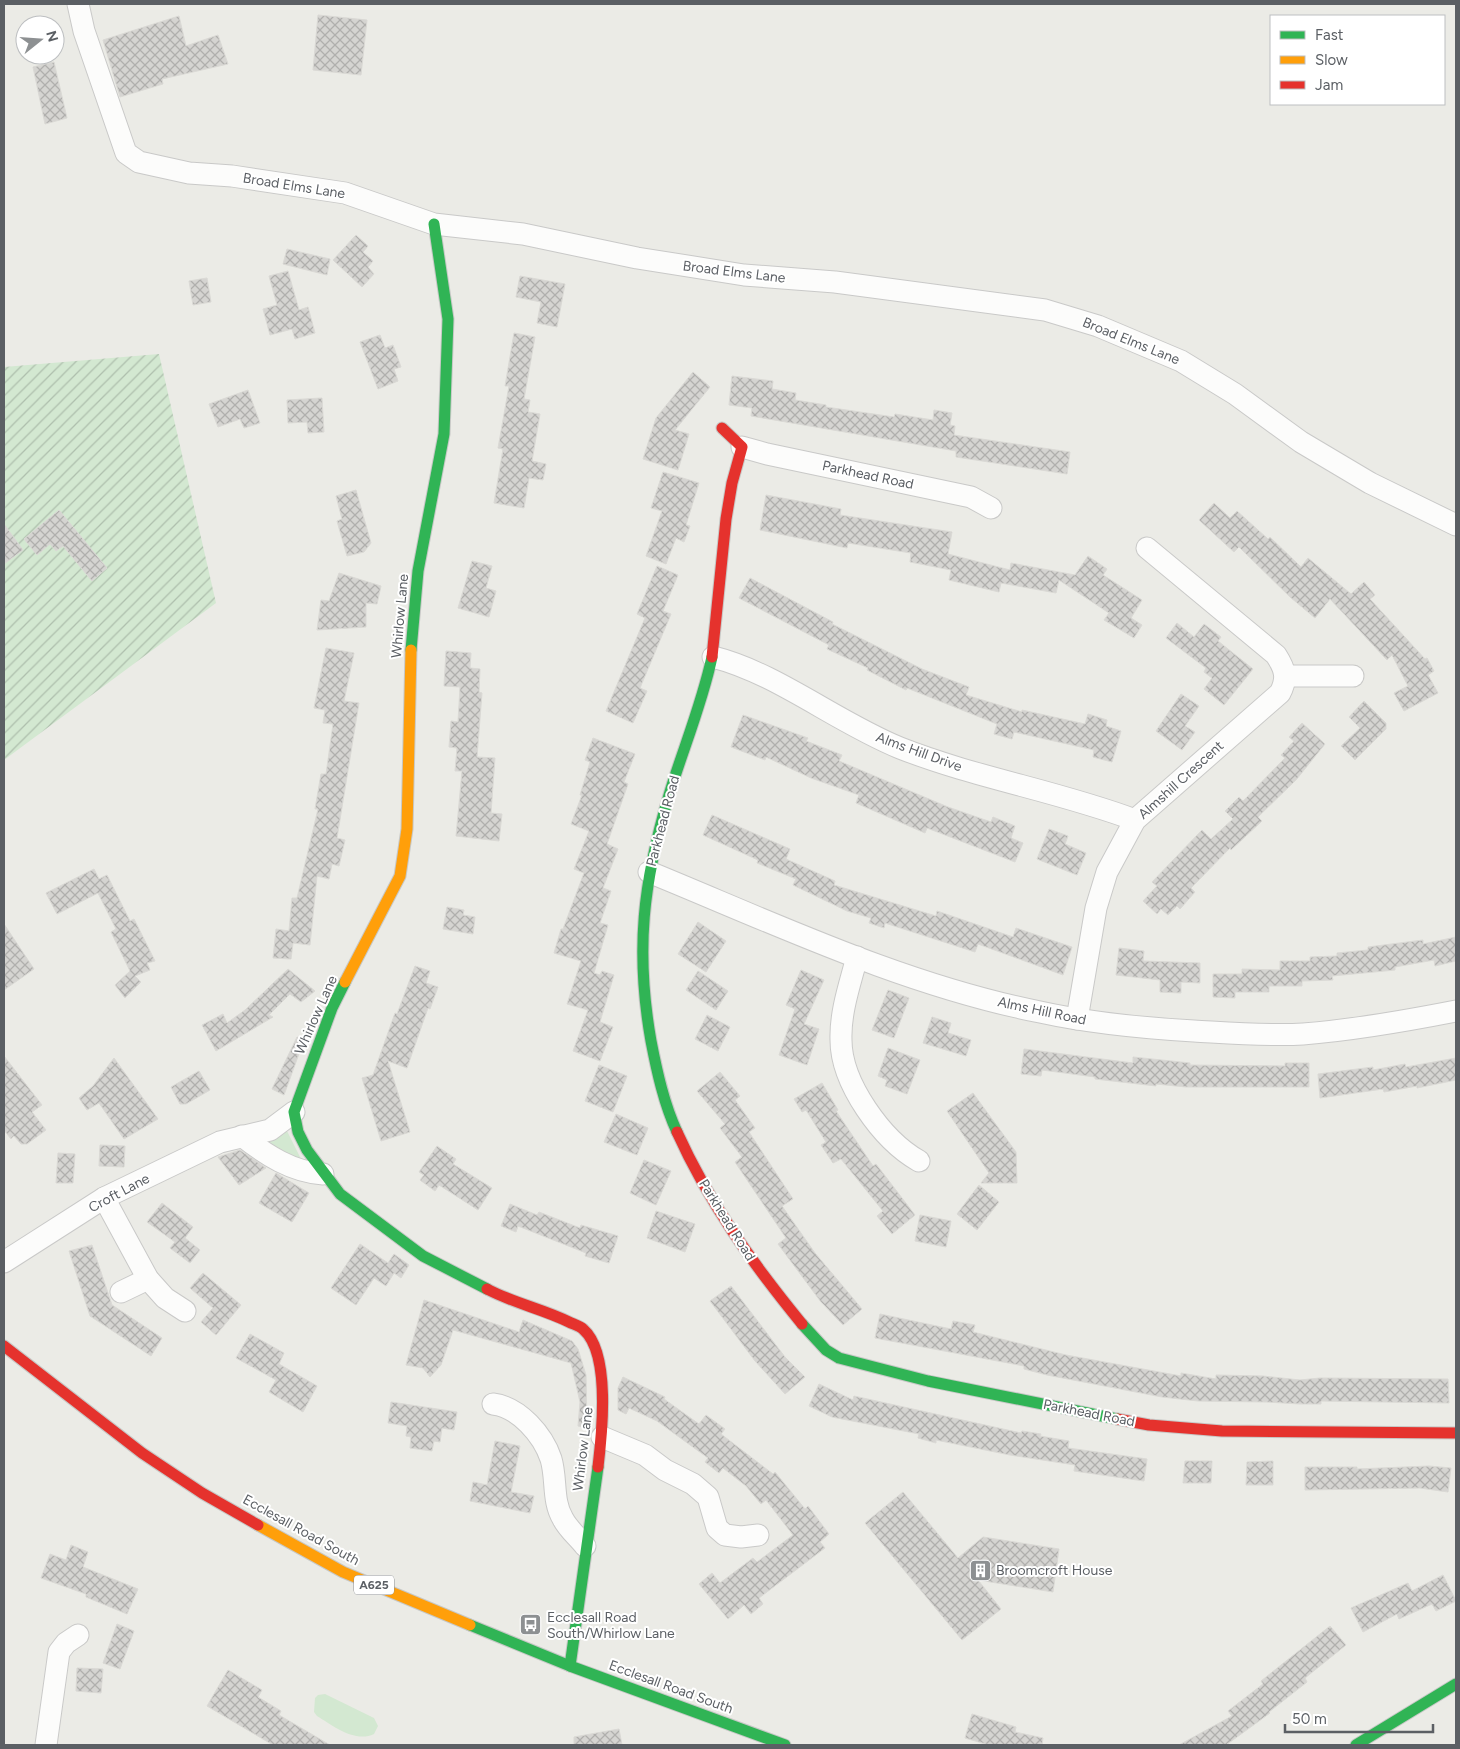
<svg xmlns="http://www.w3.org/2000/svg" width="1460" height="1749" font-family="Figtree,sans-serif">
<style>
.grass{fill:#d3e8d1}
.garden{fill:url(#garden-furrows)}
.building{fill:url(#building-cross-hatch);stroke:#dad9d5}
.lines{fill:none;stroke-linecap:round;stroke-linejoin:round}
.street-casing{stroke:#c9c9c8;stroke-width:23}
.fast-casing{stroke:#c7c8c6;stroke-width:13}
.slow-casing{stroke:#c7c8c6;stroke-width:13}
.jam-casing{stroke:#c7c8c6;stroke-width:13}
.street{stroke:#fcfcfb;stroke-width:21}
.fast{stroke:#30b455;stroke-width:11}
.slow{stroke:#ff9f0a;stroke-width:11}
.jam{stroke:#e5322d;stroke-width:11}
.labels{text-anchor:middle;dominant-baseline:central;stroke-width:4;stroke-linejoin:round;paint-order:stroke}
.shield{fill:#fff;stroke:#8c8f92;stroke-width:1}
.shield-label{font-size:12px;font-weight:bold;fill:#5b5f64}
.street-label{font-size:14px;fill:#5b5f64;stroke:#fff}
.poi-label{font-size:14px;fill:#5b5f64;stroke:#fff;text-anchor:start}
</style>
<defs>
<pattern id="garden-furrows" width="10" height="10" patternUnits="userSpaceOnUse" patternTransform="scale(1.25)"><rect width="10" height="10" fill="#d3e8d1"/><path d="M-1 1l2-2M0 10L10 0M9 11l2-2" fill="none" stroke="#aebfad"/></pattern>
<pattern id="building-cross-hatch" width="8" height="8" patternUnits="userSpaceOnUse" patternTransform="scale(1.25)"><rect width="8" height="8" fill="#d5d4d1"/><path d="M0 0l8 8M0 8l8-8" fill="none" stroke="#b0afad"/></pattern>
</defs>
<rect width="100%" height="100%" fill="#ebebe6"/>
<g class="grass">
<polygon points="285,1127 302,1161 266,1146"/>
<path d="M 325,1694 L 374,1718 L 378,1726 L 374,1734 C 355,1743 333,1726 317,1716 L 314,1712 L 315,1698 L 318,1695 Z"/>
</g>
<polygon class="garden" points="159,354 216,603 4,760 4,367"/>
<g class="building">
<polygon points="318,15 367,20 361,75 313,70"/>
<polygon points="179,16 186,46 218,35 228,64 162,79 163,84 120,97 103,40"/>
<polygon points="54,62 67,118 45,124 33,67"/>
<polygon points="356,235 368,246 363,252 373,261 368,267 374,274 362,287 333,260"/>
<polygon points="287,249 330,259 327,275 283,264"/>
<polygon points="288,271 299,310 308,307 315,333 295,339 292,329 270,335 263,309 277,305 269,276"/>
<polygon points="520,276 565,284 557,327 537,323 541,302 516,297"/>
<polygon points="207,278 211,302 193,305 189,281"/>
<polygon points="514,333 535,337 524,399 530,400 528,412 540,414 532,461 546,464 543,480 529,478 524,508 494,503 503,449 498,448 509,386 505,386"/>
<polygon points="380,335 385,348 393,345 401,367 394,369 398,381 378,389 360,342"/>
<polygon points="693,372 710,387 675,430 689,434 678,470 643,459 656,418"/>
<polygon points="732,376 773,381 772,389 796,393 795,400 826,405 826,407 894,417 895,414 933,420 934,410 952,413 950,425 955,426 954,435 1070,452 1067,474 956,457 956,451 751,416 752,408 729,405"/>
<polygon points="248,390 260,423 244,428 240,419 218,427 209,404"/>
<polygon points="322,398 324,432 308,433 307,422 288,423 287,400"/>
<polygon points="663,472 699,483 686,525 690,526 684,542 676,538 666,564 646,556 662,511 651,508"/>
<polygon points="356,490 371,543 364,552 347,556 337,521 342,519 336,496"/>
<polygon points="766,495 841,509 840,515 952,532 948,554 1010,570 1011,563 1075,575 1088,556 1107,569 1103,575 1142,600 1131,618 1142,625 1134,638 1104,620 1109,613 1059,580 1056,593 1001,583 999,592 949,580 951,570 910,562 911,553 848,543 847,548 760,530"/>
<polygon points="1214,503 1230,518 1237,511 1268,539 1270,537 1301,567 1308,558 1351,594 1364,582 1375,595 1370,599 1425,659 1427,658 1434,671 1428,675 1438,693 1404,711 1394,693 1408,686 1392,655 1387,660 1330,599 1315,618 1290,597 1239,547 1234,552 1199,520"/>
<polygon points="59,510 107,568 92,581 63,546 56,551 50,544 37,555 24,539"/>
<polygon points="4,524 23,550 4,564"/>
<polygon points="472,561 492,566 486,588 496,591 489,617 458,608"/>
<polygon points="657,566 678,575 663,611 671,614 640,688 647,691 633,723 606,711 645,618 637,614"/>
<polygon points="339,573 381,586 377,604 366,603 366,627 317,630 321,600 329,601"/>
<polygon points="750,578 833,622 832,624 922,669 969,687 966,695 1022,712 1022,710 1085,724 1088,714 1107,720 1106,726 1121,731 1112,762 1093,757 1094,750 1014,732 1012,739 994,734 997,724 907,688 906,690 867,670 868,668 827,649 829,645 739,598"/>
<polygon points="1177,623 1194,637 1204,624 1221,637 1218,641 1253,669 1224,705 1204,689 1212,678 1204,672 1206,668 1166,638"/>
<polygon points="326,648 354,653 344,701 359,703 337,838 345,840 339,866 332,864 329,879 317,876 310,945 293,943 291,959 273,958 276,929 289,931 292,898 297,898 318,809 315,809 321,774 326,774 333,724 323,723 325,710 314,708"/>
<polygon points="446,651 471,653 470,668 480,669 479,692 482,693 477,757 495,758 491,813 502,814 499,841 456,836 462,771 455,771 457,748 449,747 451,721 458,722 460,687 444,686"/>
<polygon points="1181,694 1199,706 1185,726 1195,732 1182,750 1156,731"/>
<polygon points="1364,701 1386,723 1386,729 1355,760 1341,746 1360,728 1349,717"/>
<polygon points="743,715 808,738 806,741 842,755 839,761 948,807 991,822 993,817 1015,826 1011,838 1023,843 1015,862 927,828 925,833 856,803 859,795 811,778 766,757 765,760 731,747"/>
<polygon points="1302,723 1325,744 1296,780 1258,817 1262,821 1231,850 1230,848 1191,888 1195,892 1180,909 1177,906 1168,915 1161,909 1157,914 1143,901 1157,886 1152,882 1202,830 1211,839 1233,819 1225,811 1239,797 1243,801 1285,758 1281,755 1294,741 1289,737"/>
<polygon points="593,738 635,754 624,782 628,784 607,844 618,849 603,888 611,891 600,923 608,925 594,973 600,975 602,971 614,975 600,1022 613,1027 600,1061 573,1051 588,1010 567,1004 581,961 554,953 561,929 563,929 584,873 574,869 589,831 571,824 582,795 580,795 590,762 585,760"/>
<polygon points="712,815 790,849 786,859 835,881 834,885 936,916 937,911 1013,937 1016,928 1072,947 1063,975 978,944 975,952 885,923 884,928 869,923 871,918 847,911 793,885 796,879 757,863 758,860 703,835"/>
<polygon points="1049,829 1068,836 1065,844 1086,853 1077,875 1037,859"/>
<polygon points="94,869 99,879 107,875 130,921 134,919 155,961 147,963 150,970 135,976 141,982 125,998 115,985 130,971 111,932 116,929 98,893 57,914 46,893"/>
<polygon points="447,907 464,910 463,915 475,917 473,934 443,929"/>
<polygon points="698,922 726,941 706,972 678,954"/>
<polygon points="4,924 34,969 4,990"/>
<polygon points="1456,937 1456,961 1435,966 1434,960 1395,967 1395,970 1332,976 1333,980 1302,981 1302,986 1269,986 1269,992 1235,992 1235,998 1213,997 1213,974 1242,974 1242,969 1280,970 1280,961 1310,961 1310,957 1337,956 1337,953 1368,950 1368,947 1423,940 1423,944"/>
<polygon points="1119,948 1144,951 1143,961 1200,963 1200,983 1181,982 1181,993 1160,992 1160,980 1116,975"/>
<polygon points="415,966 430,971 426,983 438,987 430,1009 428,1008 407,1068 388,1061 410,1132 381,1141 362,1078 373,1075 395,1013 397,1014"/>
<polygon points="288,969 315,991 301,1002 290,994 269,1015 273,1017 216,1051 202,1025 223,1014 227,1023 245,1010"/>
<polygon points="801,970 824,980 804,1024 819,1029 807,1065 779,1055 795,1009 786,1005"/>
<polygon points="698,971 728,991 716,1010 686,990"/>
<polygon points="888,990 909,998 894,1038 872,1030"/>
<polygon points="707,1015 730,1027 718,1051 695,1039"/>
<polygon points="932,1017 951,1023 948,1033 971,1040 966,1056 923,1043"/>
<polygon points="297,1037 304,1040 284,1095 272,1089"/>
<polygon points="888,1048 920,1060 907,1094 885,1086 887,1080 878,1076"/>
<polygon points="1024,1049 1133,1063 1133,1057 1190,1063 1190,1065 1285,1066 1285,1063 1309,1063 1309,1087 1186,1087 1156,1084 1156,1086 1095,1079 1095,1077 1042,1070 1041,1076 1021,1074"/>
<polygon points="4,1056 42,1105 32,1112 46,1130 27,1144 21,1144 14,1136 11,1139 4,1130"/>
<polygon points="114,1058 158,1119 124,1139 99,1103 87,1110 79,1098 93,1086"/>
<polygon points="1456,1058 1456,1080 1417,1088 1417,1086 1384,1092 1383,1089 1320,1098 1318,1074 1373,1067 1373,1070 1405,1064 1406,1067"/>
<polygon points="599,1065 627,1076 613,1112 585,1101"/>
<polygon points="199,1071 210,1090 186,1104 180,1104 171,1087"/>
<polygon points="720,1072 740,1096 735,1100 755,1128 749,1132 793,1199 782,1206 815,1253 862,1309 843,1325 821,1302 778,1244 786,1238 735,1162 742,1157 720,1128 725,1124 697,1091"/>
<polygon points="822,1083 838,1110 836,1111 873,1166 876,1164 915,1215 892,1234 877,1216 883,1211 841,1159 833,1163 821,1145 826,1142 806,1110 802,1112 794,1099"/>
<polygon points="973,1093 1016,1152 1017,1183 981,1183 989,1173 947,1111"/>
<polygon points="616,1114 648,1128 637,1155 604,1142"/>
<polygon points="100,1145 125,1146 124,1167 99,1166"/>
<polygon points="437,1146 456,1159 453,1164 492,1188 478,1210 439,1185 435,1191 420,1180 424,1175 419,1172"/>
<polygon points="240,1150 266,1168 239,1185 218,1157"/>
<polygon points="58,1153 75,1154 73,1183 56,1183"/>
<polygon points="644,1160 671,1171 656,1205 630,1193"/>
<polygon points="276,1173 309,1193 292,1222 259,1203"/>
<polygon points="979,1185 999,1202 977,1230 957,1214"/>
<polygon points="162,1203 193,1227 185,1238 200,1250 190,1263 170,1248 175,1242 147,1222"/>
<polygon points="510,1204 537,1215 539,1212 580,1228 581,1225 618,1236 609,1263 585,1256 586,1253 518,1226 516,1232 501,1226"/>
<polygon points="656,1211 695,1224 685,1252 647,1238"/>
<polygon points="920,1215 951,1221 946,1247 915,1241"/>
<polygon points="360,1244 388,1263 394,1254 409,1265 401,1278 394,1273 386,1286 374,1278 356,1305 331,1288"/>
<polygon points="92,1245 112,1305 162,1338 151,1356 90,1316 69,1251"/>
<polygon points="203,1273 241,1305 216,1335 201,1322 213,1308 190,1288"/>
<polygon points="731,1286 785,1357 805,1377 785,1394 755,1361 710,1301"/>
<polygon points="424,1300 519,1332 523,1320 572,1341 578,1349 586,1375 587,1428 578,1426 580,1402 571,1363 453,1330 441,1365 430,1377 423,1368 406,1365"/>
<polygon points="880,1314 951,1329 953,1321 975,1325 973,1332 1066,1355 1181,1376 1181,1373 1216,1379 1216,1375 1263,1376 1300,1380 1320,1378 1448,1379 1449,1403 1321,1401 1321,1404 1300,1404 1266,1402 1198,1401 1162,1397 1047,1375 1024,1369 1024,1366 875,1338"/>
<polygon points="250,1334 284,1353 279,1364 317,1386 303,1412 269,1392 276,1380 236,1358"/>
<polygon points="623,1377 665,1397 664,1399 699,1424 706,1415 725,1429 721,1434 773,1474 775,1472 805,1509 808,1506 829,1534 820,1542 825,1548 759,1598 763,1604 751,1614 744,1605 728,1619 699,1584 712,1573 720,1583 753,1558 757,1562 793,1535 766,1500 761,1504 746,1486 723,1468 719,1473 705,1462 708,1458 657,1421 629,1408 626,1414 618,1410 618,1388"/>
<polygon points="819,1384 853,1400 854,1396 1021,1433 1022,1431 1041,1434 1040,1436 1069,1441 1068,1448 1147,1459 1144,1481 1074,1471 1075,1465 1010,1455 936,1440 936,1443 918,1438 919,1434 832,1417 809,1406"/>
<polygon points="391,1402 457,1412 454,1430 442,1428 440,1442 434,1441 432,1451 410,1448 411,1437 406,1436 407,1426 388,1423"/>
<polygon points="495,1441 520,1446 511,1492 534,1496 530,1513 470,1501 473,1482 487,1485"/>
<polygon points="1185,1461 1212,1461 1211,1483 1183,1483"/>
<polygon points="1273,1461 1273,1485 1246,1485 1247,1462"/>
<polygon points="1429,1466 1451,1468 1448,1492 1420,1488 1305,1490 1305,1467 1357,1467 1357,1469"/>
<polygon points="903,1492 958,1558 983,1537 1059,1549 1053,1592 978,1580 1001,1609 962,1640 865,1523"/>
<polygon points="71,1545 88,1552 83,1567 138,1589 127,1614 86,1597 86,1594 41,1578 50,1554 66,1560"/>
<polygon points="1443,1575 1456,1601 1436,1611 1432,1604 1399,1619 1397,1614 1363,1632 1351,1608 1408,1583 1412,1591"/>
<polygon points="117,1624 134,1631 120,1669 103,1663"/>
<polygon points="1330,1626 1346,1645 1305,1678 1307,1682 1269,1712 1270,1713 1226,1745 1179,1745 1232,1716 1228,1711 1263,1684 1261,1681"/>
<polygon points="77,1668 103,1669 101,1693 76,1691"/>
<polygon points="228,1670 262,1690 258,1697 281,1711 279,1715 330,1745 273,1745 207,1706"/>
<polygon points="972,1714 1016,1727 1015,1732 1043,1738 1042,1745 989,1745 965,1738"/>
<polygon points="619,1729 622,1745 574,1745 574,1737"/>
</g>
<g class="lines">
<defs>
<g id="street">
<polyline points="78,4 84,31 126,153 139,162 189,173 232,176 345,193 434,224 523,234 637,258 744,275 835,282 1045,310 1098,326 1181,361 1235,394 1301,442 1370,483 1456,525"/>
<polyline points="742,447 767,454 971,497 991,508"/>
<path d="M 713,657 C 777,673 836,722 900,748 C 976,778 1058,791 1135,820"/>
<polyline points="1286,676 1353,676"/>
<path d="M 649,872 C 776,924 904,985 1040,1012 C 1090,1023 1142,1028 1194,1031 C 1230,1033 1267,1036 1303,1034 C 1355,1030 1405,1021 1456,1011"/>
<path d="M 857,957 C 850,984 840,1012 841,1040 C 841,1083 882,1140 919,1161"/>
<path d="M 1077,1019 L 1096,908 L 1107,872 L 1135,820 L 1280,693 C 1288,678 1285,669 1276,655 L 1147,548"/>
<path d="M 242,1136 C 266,1155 292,1172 323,1174"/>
<polyline points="104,1198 148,1279 165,1298 185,1311"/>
<polyline points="4,1262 104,1198 220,1142 270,1130 294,1112"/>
<polyline points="121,1292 148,1279"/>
<path d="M 493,1404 C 519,1407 543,1435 551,1459 C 557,1479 552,1501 563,1519 C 568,1529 578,1537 585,1546"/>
<polyline points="602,1437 645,1455 665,1470 693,1484 708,1497 717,1528 725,1535 741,1537 758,1535"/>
<polyline points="46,1745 59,1652 66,1643 78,1635"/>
</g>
<g id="fast">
<polyline points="411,650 418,571 444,434 448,319 434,224"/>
<polyline points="345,982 332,1008 294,1112 298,1132 307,1150 340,1194 423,1256 487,1289"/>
<path d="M 677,1132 C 664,1104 657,1072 651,1041 C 635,951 643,882 669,795 C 683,749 702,704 712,657"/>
<polyline points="802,1324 826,1350 839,1358 928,1381 1117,1419"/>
<polyline points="470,1625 570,1666 785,1745"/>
<polyline points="570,1666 598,1467"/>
<polyline points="1356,1745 1456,1684"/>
</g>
<g id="slow">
<polyline points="345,982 400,876 407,829 411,650"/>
<polyline points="258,1525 343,1572 470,1625"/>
</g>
<g id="jam">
<polyline points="712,657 726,519 732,483 742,447 722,428"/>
<path d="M 677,1132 C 709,1203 753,1264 802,1324"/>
<path d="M 487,1289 C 513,1303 543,1309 569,1322 C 573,1324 580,1326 583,1329 C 611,1353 602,1434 598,1467"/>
<polyline points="4,1346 142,1453 202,1493 258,1525"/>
<polyline points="1117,1419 1149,1425 1222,1431 1456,1433"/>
</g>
</defs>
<use href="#street" class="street-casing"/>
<use href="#fast" class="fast-casing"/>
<use href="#slow" class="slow-casing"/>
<use href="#jam" class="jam-casing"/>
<use href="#street" class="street"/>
<use href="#fast" class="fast"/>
<use href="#slow" class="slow"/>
<use href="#jam" class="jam"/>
</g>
<defs>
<symbol id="building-square" viewBox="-11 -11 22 22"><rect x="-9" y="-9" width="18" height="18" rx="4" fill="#8d9092" stroke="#fff"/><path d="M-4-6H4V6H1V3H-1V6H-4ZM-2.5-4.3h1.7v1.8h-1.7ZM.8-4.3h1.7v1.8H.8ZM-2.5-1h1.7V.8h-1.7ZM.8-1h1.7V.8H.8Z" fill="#fff"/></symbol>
<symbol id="bus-square" viewBox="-11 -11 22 22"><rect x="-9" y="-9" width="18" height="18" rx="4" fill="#8d9092" stroke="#fff"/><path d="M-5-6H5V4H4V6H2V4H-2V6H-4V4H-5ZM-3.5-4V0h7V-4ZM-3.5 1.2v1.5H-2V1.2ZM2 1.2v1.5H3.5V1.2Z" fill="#fff"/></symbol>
</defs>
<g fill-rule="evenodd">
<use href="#building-square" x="968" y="1558" width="25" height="25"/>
<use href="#bus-square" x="518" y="1612" width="25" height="25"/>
</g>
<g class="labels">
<rect class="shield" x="354" y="1575.5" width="40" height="19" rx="4"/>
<g class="shield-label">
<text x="374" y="1585">A625</text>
</g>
<g class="street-label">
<text transform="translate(294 186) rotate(9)">Broad Elms Lane</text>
<text transform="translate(734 272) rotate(7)">Broad Elms Lane</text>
<text transform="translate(1131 341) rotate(22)">Broad Elms Lane</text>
<text transform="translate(868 475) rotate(12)">Parkhead Road</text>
<text transform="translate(400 616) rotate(-85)">Whirlow Lane</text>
<text transform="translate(919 752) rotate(20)">Alms Hill Drive</text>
<text transform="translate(1181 780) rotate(-42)">Almshill Crescent</text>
<text transform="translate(663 821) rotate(-75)">Parkhead Road</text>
<text transform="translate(1042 1011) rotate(12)">Alms Hill Road</text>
<text transform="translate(316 1015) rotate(-66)">Whirlow Lane</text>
<text transform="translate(119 1193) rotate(-28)">Croft Lane</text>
<text transform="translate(727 1220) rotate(58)">Parkhead Road</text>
<text transform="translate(1089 1413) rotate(11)">Parkhead Road</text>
<text transform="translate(583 1449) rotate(-83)">Whirlow Lane</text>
<text transform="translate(301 1530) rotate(29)">Ecclesall Road South</text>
<text transform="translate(671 1687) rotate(20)">Ecclesall Road South</text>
</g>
<g class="poi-label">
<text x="996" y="1570">Broomcroft House</text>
<text x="547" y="1617">Ecclesall Road<tspan x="547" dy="16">South/Whirlow Lane</tspan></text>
</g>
</g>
<rect width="1460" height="1749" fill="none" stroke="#5b5f64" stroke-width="10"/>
<rect x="1270" y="15" width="175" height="90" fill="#ffffff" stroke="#bdbfc1"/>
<rect x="1280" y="31" width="25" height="8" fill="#30b455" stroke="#bdbfc1"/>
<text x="1315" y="40" font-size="15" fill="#5b5f64">Fast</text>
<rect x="1280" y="56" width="25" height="8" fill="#ff9f0a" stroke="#bdbfc1"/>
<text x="1315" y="65" font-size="15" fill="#5b5f64">Slow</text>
<rect x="1280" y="81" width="25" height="8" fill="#e5322d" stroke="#bdbfc1"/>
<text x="1315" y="90" font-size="15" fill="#5b5f64">Jam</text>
<g transform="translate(40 40) rotate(73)"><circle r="24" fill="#ffffff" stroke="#bdbfc1"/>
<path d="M0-4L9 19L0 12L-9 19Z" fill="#8d9092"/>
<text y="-8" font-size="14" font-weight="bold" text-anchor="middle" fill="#5b5f64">N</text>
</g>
<path d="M1285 1724v8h148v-8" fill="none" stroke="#5b5f64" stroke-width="2.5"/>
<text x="1292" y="1724" font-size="15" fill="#5b5f64" stroke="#ffffff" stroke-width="4" paint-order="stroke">50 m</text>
</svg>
